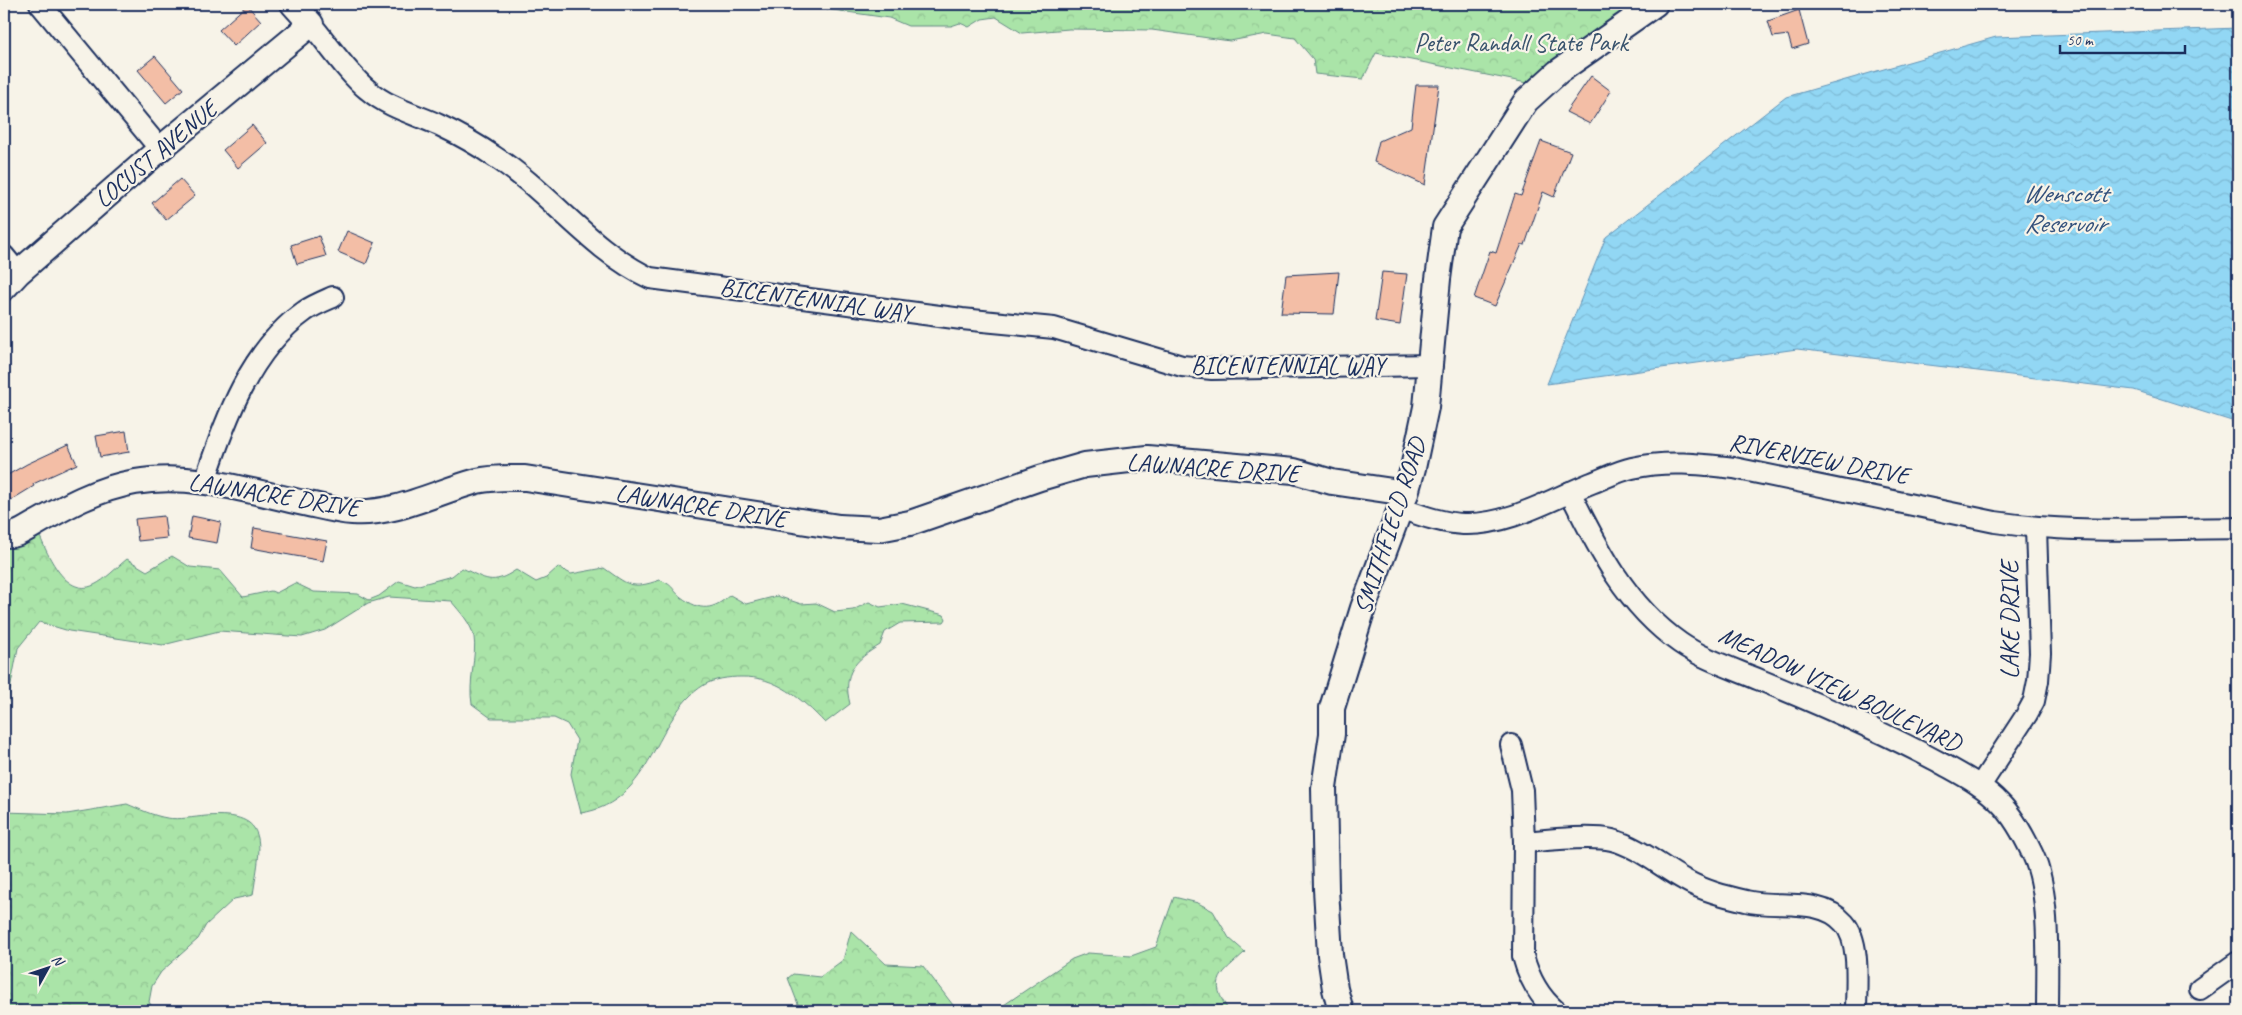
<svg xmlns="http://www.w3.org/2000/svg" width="2242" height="1015" font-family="Caveat,sans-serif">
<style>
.forest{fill:url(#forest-crowns);stroke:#628a83}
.water{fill:url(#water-waves);stroke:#6294b8}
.building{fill:#f3bea6;stroke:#1b2f5e}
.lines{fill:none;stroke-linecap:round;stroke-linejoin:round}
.minor-casing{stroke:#1b2f5e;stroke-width:24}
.tertiary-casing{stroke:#1b2f5e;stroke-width:28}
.minor{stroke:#f7f3e8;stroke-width:20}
.tertiary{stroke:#f7f3e8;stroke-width:24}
.labels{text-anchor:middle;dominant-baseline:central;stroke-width:4.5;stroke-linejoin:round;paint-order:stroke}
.park-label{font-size:25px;fill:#38536d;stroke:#f7f3e8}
.street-label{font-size:25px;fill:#1b2f5e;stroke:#f7f3e8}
.water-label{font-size:26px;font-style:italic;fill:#33517c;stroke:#f7f3e8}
</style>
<defs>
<pattern id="forest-crowns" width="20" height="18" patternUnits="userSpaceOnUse" patternTransform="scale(1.25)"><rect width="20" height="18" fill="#aae4a8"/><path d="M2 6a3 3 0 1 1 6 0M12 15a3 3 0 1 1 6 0" fill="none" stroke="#92c493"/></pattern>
<pattern id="water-waves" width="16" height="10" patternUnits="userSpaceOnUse" patternTransform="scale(1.25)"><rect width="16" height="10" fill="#92d7f4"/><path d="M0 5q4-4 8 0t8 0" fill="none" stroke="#7db9d4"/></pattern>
</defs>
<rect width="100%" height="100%" fill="#f7f3e8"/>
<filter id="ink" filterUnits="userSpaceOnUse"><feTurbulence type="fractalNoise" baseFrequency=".02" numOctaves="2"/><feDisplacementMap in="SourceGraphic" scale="10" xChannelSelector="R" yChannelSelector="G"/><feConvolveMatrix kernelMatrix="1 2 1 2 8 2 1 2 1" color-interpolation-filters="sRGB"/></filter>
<g filter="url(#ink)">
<g class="forest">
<polygon points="806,4 1654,4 1532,84 1376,53 1363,79 1315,74 1313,59 1295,38 1267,34 1230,41 1152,30 1069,29 1022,33 996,17 982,19 969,27 960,23 951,26 908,26 889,18 826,9"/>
<path d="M 37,529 C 45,549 64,599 94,585 C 105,580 117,567 127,559 L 147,571 L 172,556 L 190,567 L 220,570 L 243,597 L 271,591 L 276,593 L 295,583 L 314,592 L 358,594 L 369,600 L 379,596 L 399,581 L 415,586 L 452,576 L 462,568 C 486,579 492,586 516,570 L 536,582 L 546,578 L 558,567 L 571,574 L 604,568 C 628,585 631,590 660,580 C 675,586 671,589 681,597 C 701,612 713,610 730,595 L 746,604 L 777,596 L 801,604 L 816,603 L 835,612 L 853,610 L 869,602 L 880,607 L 902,604 L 944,615 L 946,619 L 944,622 L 900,623 L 885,632 L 880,645 C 855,660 842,673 850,704 L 825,723 C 802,699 776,676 741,677 C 729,677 714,679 704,685 C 653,716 655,802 581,813 L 571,774 L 577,740 L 567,724 L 554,718 L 491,718 L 472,704 C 468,682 477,655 474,637 C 471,623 460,612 451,601 L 389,597 L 368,603 L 325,630 L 302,637 L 219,631 L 163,645 L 69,631 L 39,622 L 18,648 L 4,721 L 4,531 Z"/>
<path d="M 127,804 C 139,809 154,816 167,818 C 179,820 194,817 206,816 C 273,811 260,846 253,895 L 234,899 L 206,925 L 198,939 L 161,972 L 152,986 L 149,1002 L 155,1011 L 4,1011 L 4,812 L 67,814 Z"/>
<path d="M 1174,897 L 1198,903 L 1213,911 L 1229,938 L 1245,952 C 1222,974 1207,979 1229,1011 L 995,1011 L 1072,959 L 1088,953 L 1131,956 L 1156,947 Z"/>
<polygon points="851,931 886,964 923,966 956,1009 961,1011 798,1011 798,1004 788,978 793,974 820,977 843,960"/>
</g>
<polygon class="water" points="2238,28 2238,423 2134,390 1797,349 1547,384 1606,237 1786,97 1996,37"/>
<g class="building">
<polygon points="247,5 261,21 234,46 219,30"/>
<polygon points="1799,10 1808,44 1792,49 1788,35 1773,37 1768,21"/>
<polygon points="155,56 183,89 166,103 138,70"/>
<polygon points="1591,76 1611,91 1590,124 1566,112"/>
<polygon points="1416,85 1439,85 1425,185 1374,162 1379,141 1411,127"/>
<polygon points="252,125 267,143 238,168 223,150"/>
<polygon points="1541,141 1571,152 1554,197 1543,192 1525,245 1522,244 1495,306 1474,298 1490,251 1496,253 1515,194 1521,196"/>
<polygon points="180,179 195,196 166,220 152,203"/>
<polygon points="347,231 375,243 366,264 338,252"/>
<polygon points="319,236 326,256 297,264 291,245"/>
<polygon points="1339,272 1334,314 1281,313 1286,275"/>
<polygon points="1382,272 1407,274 1400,325 1375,321"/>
<polygon points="126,431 129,452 100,457 96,436"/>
<polygon points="68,445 77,464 33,484 34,486 11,500 4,489 4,477 27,464"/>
<polygon points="164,516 167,538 138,541 135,519"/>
<polygon points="192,516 221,522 217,543 188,538"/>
<polygon points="254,528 327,541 323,561 251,548"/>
</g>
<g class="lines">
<defs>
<g id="minor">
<polyline points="40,4 160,149"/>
<path d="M 311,24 C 328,44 349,75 368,90 C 389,108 415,114 439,125 C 458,134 478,145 495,157 C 551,193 589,249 650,278 L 962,319 L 1054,328 L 1182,366 L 1212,369 L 1432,365"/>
<polyline points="4,256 18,273"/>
<path d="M 205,481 C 225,420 250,350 305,311 C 314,305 324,301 333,297"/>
<path d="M 1570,492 C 1598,549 1626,605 1680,643 C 1703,659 1734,669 1760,680 C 1821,705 1881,731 1939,762 C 1960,774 1983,785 2000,803 C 2013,816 2025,838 2033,855 C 2051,893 2047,968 2047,1011"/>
<path d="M 1400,508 C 1420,515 1441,523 1463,524 C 1506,526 1550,500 1589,484 C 1603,479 1618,471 1632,468 C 1666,460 1700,464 1734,468 L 1995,522 C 2076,534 2157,529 2238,528"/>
<path d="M 1511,745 L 1522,790 L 1524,842 L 1523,956 C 1529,978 1539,997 1556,1011"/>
<polyline points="1980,786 2027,714 2034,701 2038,681 2040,653 2036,528"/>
<path d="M 1524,842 C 1547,840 1591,835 1612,840 C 1639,847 1661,867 1685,880 C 1704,891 1725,896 1746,901 C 1776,909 1821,896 1844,923 C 1861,942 1856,986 1856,1011"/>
<polyline points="2200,989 2238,962"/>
</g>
<g id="tertiary">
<polyline points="4,288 18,273 160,149 311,24 293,4"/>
<path d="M 4,533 C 12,538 21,532 28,528 C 63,508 95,489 135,482 C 191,472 249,491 304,503 C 319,506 336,511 352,512 C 395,515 436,492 477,481 C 493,477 509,478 525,478 L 839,527 L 879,529 L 910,523 L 1040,478 L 1085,465 L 1147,458 L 1294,471 L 1332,482 L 1406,493"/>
<polyline points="1341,1011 1335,989 1330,955 1326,889 1324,788 1332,734 1332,708 1363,608 1406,493 1413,468 1426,407 1438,279 1445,227 1526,101 1558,72 1655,4"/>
</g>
</defs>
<use href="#minor" class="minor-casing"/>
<use href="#tertiary" class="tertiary-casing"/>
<use href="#minor" class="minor"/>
<use href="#tertiary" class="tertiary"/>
</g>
</g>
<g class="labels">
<g class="park-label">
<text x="1521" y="43">Peter Randall State Park</text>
</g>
<g class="street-label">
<text transform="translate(156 154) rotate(-40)">LOCUST AVENUE</text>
<text transform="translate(816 300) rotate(8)">BICENTENNIAL WAY</text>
<text x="1288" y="366">BICENTENNIAL WAY</text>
<text transform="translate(1819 459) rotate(11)">RIVERVIEW DRIVE</text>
<text transform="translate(1213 468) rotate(4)">LAWNACRE DRIVE</text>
<text transform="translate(274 495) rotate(9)">LAWNACRE DRIVE</text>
<text transform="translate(701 506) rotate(9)">LAWNACRE DRIVE</text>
<text transform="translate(1390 526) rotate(-72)">SMITHFIELD ROAD</text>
<text transform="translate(2010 620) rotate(-90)">LAKE DRIVE</text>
<text transform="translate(1840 689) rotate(25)">MEADOW VIEW BOULEVARD</text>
</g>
<g class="water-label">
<text x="2065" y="193">Wenscott<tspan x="2065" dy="30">Reservoir</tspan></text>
</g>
</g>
<rect width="2242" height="1015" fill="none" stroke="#f7f3e8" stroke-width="20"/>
<rect x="10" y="10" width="2222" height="995" fill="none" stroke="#1b2f5e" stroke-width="2" filter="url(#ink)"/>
<g transform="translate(48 968) rotate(50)" stroke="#f7f3e8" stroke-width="4" paint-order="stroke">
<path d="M0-4L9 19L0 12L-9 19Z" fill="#1b2f5e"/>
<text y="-8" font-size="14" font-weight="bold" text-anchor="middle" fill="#1b2f5e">N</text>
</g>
<path d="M2060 45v8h125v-8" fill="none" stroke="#1b2f5e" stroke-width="2.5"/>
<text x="2067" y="45" font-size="15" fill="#1b2f5e" stroke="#f7f3e8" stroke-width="4" paint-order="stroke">50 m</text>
</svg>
